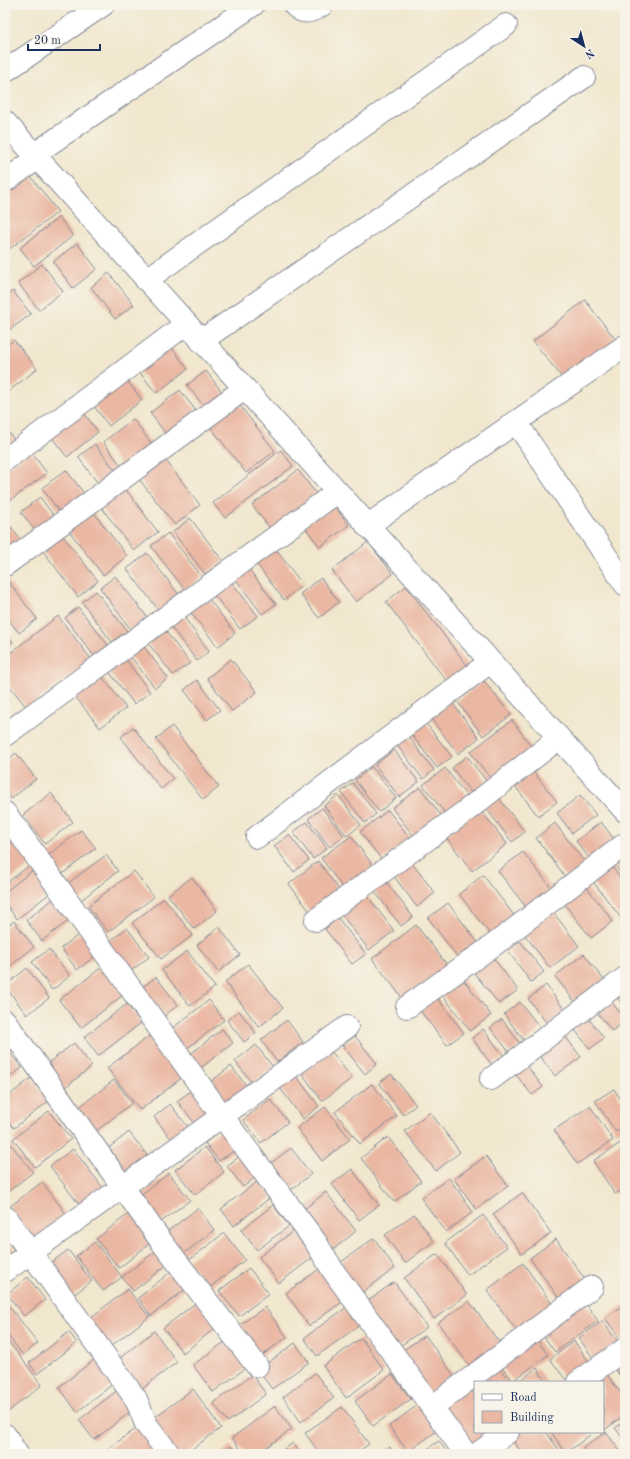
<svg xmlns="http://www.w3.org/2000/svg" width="630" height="1459" font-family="'Old Standard TT',serif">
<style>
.building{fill:#eab7a3}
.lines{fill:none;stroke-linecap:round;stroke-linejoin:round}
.minor-casing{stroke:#868b96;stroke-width:24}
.minor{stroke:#fff;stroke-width:22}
</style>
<rect width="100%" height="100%" fill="#f7f3e8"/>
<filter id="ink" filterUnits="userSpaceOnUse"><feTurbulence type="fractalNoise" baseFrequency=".025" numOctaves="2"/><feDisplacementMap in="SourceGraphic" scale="8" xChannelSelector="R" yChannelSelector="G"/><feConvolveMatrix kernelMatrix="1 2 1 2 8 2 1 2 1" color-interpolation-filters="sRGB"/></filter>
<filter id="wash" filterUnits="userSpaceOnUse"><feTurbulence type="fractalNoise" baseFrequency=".012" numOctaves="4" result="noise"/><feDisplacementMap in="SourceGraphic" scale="16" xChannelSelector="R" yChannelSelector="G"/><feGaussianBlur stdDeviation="0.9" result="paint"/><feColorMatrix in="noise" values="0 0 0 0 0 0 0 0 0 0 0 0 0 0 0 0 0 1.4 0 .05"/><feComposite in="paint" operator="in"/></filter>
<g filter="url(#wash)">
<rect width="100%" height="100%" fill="#f1e7ce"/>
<g id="blocks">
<g class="building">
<polygon points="28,173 58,212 8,250 5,246 5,191"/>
<polygon points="59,217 73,236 34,266 20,248"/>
<polygon points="77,243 97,269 73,288 53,262"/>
<polygon points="42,264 63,291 39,310 18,283"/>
<polygon points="109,273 134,305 115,319 91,287"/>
<polygon points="13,291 31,314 8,331 5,327 5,297"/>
<polygon points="585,300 620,345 568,385 533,341"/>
<polygon points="14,340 37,369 5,394 5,346"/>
<polygon points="170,345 188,369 156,393 138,370"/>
<polygon points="206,371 225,396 207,410 187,385"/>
<polygon points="123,375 142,400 109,426 90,401"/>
<polygon points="180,390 196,411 166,434 150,413"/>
<polygon points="238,403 275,451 246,473 209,425"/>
<polygon points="81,409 98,432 67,457 49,434"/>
<polygon points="133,419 154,447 124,469 103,442"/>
<polygon points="5,428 17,443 5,452"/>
<polygon points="95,444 121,478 104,491 78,457"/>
<polygon points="281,450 293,466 225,518 213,503"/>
<polygon points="30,451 47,473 7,503 5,500 5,470"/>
<polygon points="161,454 200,505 175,525 135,474"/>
<polygon points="66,470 86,496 62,515 42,488"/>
<polygon points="298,470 318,496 272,531 252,505"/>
<polygon points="123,486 158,532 134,551 99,504"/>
<polygon points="40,497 54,516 35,531 21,512"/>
<polygon points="333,504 349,525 320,547 304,526"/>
<polygon points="91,509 127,556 103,575 66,527"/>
<polygon points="190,518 223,561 205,574 173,532"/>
<polygon points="5,519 22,542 5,555"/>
<polygon points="168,533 202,577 185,590 151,546"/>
<polygon points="63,536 98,581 78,597 43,551"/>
<polygon points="368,542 393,574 356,602 332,570"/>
<polygon points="271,543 303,585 284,600 252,558"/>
<polygon points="147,553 180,596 160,612 127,569"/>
<polygon points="244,563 276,604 262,614 231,573"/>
<polygon points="115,576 148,618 132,631 100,588"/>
<polygon points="227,576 258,616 240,629 210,589"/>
<polygon points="5,577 37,619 19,633 5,615"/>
<polygon points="321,578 339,602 319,618 300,594"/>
<polygon points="406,586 470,669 449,684 386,602"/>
<polygon points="96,591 127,631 112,642 82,602"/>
<polygon points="206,595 235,633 218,647 188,609"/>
<polygon points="78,607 108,645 94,656 65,618"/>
<polygon points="180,612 209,651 197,661 167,622"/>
<polygon points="58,616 91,659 27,708 5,680 5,657"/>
<polygon points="161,625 190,663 173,675 144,638"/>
<polygon points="5,631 13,642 5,648"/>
<polygon points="140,642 168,678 155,688 127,652"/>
<polygon points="124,657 150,692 134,704 107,669"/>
<polygon points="231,659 257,692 232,711 207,678"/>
<polygon points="101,675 126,708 100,728 74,695"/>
<polygon points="197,680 220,710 207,720 184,690"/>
<polygon points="484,681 511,715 483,736 457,701"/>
<polygon points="450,700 479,738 458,754 429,716"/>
<polygon points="512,720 533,749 492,780 470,752"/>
<polygon points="425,722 452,757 437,768 411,734"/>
<polygon points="172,726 219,787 203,800 156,739"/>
<polygon points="133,727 173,779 161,789 121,737"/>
<polygon points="408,736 434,770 423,779 397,745"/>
<polygon points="394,750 419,782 399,797 375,765"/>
<polygon points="16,753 36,779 11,799 5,791 5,762"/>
<polygon points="467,756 488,783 473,795 452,768"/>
<polygon points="372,767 396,798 379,812 355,780"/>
<polygon points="445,768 469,799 447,816 423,785"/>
<polygon points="533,771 557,802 538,816 515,786"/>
<polygon points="353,783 376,814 365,823 341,792"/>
<polygon points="420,787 443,818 416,839 392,808"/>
<polygon points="51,793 73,822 45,844 23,815"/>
<polygon points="495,793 525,832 512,842 482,803"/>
<polygon points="338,795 361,825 347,836 324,806"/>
<polygon points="580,795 596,815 572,833 557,813"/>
<polygon points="322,808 344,836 330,847 308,819"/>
<polygon points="480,809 507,844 472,871 445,836"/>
<polygon points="388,810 410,838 382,860 360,832"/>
<polygon points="307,822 327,848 313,859 293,832"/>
<polygon points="601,822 618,844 593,863 576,841"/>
<polygon points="555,823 586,864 567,879 536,838"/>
<polygon points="81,830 96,848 61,875 47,856"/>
<polygon points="289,835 309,860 294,872 274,846"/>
<polygon points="351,836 375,868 345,891 321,858"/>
<polygon points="16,839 34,862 5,884 5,847"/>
<polygon points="625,849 625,879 611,860"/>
<polygon points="523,852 554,891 529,911 498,871"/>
<polygon points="106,855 118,871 76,904 63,887"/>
<polygon points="408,858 435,893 417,907 390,871"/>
<polygon points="318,861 343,895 314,917 289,884"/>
<polygon points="610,864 625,884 625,915 621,918 591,879"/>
<polygon points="37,867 54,890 17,919 5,903 5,892"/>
<polygon points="134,871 154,897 108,932 88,906"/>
<polygon points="483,875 516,918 492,937 459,894"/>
<polygon points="192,877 217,911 194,929 168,895"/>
<polygon points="384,879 413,917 401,926 372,888"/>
<polygon points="585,885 613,921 591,938 563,902"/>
<polygon points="366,894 394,931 369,950 341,914"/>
<polygon points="57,896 73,917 42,941 26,920"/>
<polygon points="164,898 193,935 161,959 132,923"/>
<polygon points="448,903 479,944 459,959 428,918"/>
<polygon points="553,912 579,946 550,968 524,934"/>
<polygon points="338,918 366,954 352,964 325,929"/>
<polygon points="14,921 34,947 5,970 5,928"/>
<polygon points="416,925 448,966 404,1000 372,959"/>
<polygon points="219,927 240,955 218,972 197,945"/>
<polygon points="127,928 149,957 128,973 106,944"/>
<polygon points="81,933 98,954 77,970 61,948"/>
<polygon points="520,941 544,972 531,982 508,951"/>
<polygon points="49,949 70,976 52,990 32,962"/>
<polygon points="187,951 215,987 190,1006 162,970"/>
<polygon points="584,954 607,984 578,1006 555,976"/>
<polygon points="491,955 518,990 499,1004 472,970"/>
<polygon points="248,964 283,1008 259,1027 225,982"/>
<polygon points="102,967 123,995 81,1028 59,1000"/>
<polygon points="27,968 49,998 27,1015 5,986"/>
<polygon points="459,974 491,1015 470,1031 439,990"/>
<polygon points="156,977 178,1005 163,1017 141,988"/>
<polygon points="546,985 566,1012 549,1026 528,999"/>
<polygon points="625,990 625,1008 616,996"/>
<polygon points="435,995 464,1033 447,1045 418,1008"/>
<polygon points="209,1000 224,1020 185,1050 170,1030"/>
<polygon points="610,1000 625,1019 625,1021 612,1031 596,1011"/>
<polygon points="520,1002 541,1029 525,1042 504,1014"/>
<polygon points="127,1004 141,1023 98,1056 84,1037"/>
<polygon points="239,1011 256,1033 244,1042 227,1020"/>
<polygon points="586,1015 604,1038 590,1049 572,1026"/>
<polygon points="502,1019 521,1045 510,1053 490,1028"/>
<polygon points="287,1020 303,1042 277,1062 261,1040"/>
<polygon points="222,1029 233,1043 193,1074 183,1060"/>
<polygon points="483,1029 504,1056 492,1065 472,1038"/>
<polygon points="562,1032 581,1057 555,1076 536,1051"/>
<polygon points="152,1034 184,1076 140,1110 107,1068"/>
<polygon points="355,1036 377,1064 365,1074 342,1045"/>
<polygon points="74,1043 92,1066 61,1091 43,1067"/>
<polygon points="256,1045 273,1067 252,1083 235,1061"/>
<polygon points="5,1046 22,1068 8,1078 5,1074"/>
<polygon points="331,1051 352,1078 322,1101 302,1073"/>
<polygon points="524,1062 543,1087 532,1095 513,1071"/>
<polygon points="231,1066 249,1089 223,1109 205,1086"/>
<polygon points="391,1074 416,1105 403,1115 379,1083"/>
<polygon points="296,1076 319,1106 303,1119 280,1088"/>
<polygon points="31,1078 49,1101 14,1128 5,1117 5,1099"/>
<polygon points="114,1080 132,1103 91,1135 73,1112"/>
<polygon points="372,1084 397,1116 360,1144 335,1112"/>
<polygon points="195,1088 214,1113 197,1126 177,1101"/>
<polygon points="614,1089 625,1106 625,1126 616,1132 595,1101"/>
<polygon points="270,1099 288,1122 261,1143 243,1120"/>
<polygon points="170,1104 192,1132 175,1144 154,1117"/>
<polygon points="590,1106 613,1140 577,1164 554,1130"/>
<polygon points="325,1107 350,1139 322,1161 297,1128"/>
<polygon points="49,1111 71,1139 35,1167 13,1139"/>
<polygon points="430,1112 460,1152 436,1171 405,1131"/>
<polygon points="220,1131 235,1150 219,1161 205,1143"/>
<polygon points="129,1132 150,1159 127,1177 106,1150"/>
<polygon points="5,1137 33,1172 5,1194"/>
<polygon points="388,1137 421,1181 394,1202 361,1158"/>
<polygon points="625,1140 625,1188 615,1194 593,1161"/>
<polygon points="205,1147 224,1172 195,1195 175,1170"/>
<polygon points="291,1148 311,1174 287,1193 267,1166"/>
<polygon points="73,1149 104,1189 81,1207 50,1166"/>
<polygon points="241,1155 257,1176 243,1187 227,1166"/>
<polygon points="486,1156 508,1186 476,1209 454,1179"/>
<polygon points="352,1169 379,1205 359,1220 332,1184"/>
<polygon points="169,1173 190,1200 158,1224 138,1197"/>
<polygon points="449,1178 473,1212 446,1232 421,1198"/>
<polygon points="258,1181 271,1197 234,1226 221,1209"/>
<polygon points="42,1182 68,1216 36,1241 9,1207"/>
<polygon points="326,1192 356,1231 334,1249 303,1210"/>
<polygon points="522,1193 551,1233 522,1254 493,1214"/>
<polygon points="273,1205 289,1226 257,1250 241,1230"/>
<polygon points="198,1208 214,1230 177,1259 160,1237"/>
<polygon points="131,1212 153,1241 119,1268 96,1239"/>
<polygon points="414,1214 434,1241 405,1263 385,1235"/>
<polygon points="483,1215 507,1247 468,1275 445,1243"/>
<polygon points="300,1226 320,1252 279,1283 259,1257"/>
<polygon points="224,1233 245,1260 209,1288 188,1261"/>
<polygon points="5,1238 18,1255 5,1264"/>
<polygon points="374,1238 395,1268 355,1298 333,1268"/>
<polygon points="556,1239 587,1282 561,1301 530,1258"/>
<polygon points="95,1242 122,1277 103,1291 76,1256"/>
<polygon points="161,1247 172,1261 133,1291 122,1277"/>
<polygon points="68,1250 92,1281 72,1296 48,1265"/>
<polygon points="437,1254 467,1295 434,1319 404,1278"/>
<polygon points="523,1263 552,1304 516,1330 487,1290"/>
<polygon points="322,1267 346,1299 309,1326 286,1293"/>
<polygon points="249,1268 269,1294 239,1316 219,1291"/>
<polygon points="173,1270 187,1288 151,1316 138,1298"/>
<polygon points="28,1277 45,1300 24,1316 7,1294"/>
<polygon points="394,1282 427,1327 393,1351 361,1306"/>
<polygon points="128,1289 149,1317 107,1349 86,1321"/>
<polygon points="582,1298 598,1321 555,1352 539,1330"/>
<polygon points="5,1301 38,1343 23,1355 5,1332"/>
<polygon points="469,1301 502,1346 471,1368 438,1323"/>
<polygon points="197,1302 217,1327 183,1353 163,1328"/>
<polygon points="625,1304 625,1338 621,1340 605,1318"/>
<polygon points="348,1306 361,1324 317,1356 304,1338"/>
<polygon points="265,1307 287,1337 257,1359 234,1329"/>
<polygon points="602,1321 619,1343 595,1361 579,1338"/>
<polygon points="154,1331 177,1362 138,1392 115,1362"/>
<polygon points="69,1332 77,1343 37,1374 29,1363"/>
<polygon points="425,1335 455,1377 429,1396 398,1354"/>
<polygon points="5,1337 42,1385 5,1414"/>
<polygon points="535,1337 548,1355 513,1381 499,1363"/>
<polygon points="230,1338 250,1365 213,1392 193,1365"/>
<polygon points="361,1338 384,1370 346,1398 323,1366"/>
<polygon points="574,1341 590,1363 566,1380 550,1359"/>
<polygon points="295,1343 309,1362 272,1389 258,1370"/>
<polygon points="625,1355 625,1383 612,1365"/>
<polygon points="99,1356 118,1380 77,1412 59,1387"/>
<polygon points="497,1365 510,1382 475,1382"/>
<polygon points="537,1368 546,1382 522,1382 521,1380"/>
<polygon points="315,1373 334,1398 301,1422 283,1397"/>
<polygon points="606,1373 625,1399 625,1415 603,1431 603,1382 594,1382"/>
<polygon points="392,1374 411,1399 373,1426 355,1401"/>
<polygon points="252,1375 266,1394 228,1422 213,1403"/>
<polygon points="468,1386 475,1396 475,1432 499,1432 471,1452 439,1408"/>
<polygon points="119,1389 134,1409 94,1440 79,1420"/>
<polygon points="193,1389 221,1428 185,1454 171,1454 148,1422"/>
<polygon points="419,1404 438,1430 408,1452 389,1426"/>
<polygon points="275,1406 292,1429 257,1454 244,1454 232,1438"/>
<polygon points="342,1407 369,1444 355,1454 320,1454 305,1433"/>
<polygon points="625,1421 625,1441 615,1428"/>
<polygon points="141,1425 162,1454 101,1454"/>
<polygon points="517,1432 546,1432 562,1454 523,1454 510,1437"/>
<polygon points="551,1432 588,1432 590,1435 566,1453"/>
<polygon points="606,1432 622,1454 587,1454 583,1448"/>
<polygon points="439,1441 448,1454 420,1454"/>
<polygon points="498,1442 507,1454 482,1454"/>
<polygon points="293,1443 301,1454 277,1454"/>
<polygon points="231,1446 236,1454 220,1454"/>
<polygon points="390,1447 396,1454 380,1454"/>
</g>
</g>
</g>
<g filter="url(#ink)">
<use href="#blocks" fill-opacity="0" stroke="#868b96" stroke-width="1"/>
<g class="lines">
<defs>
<g id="minor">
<path d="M 294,5 C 303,15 312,12 322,5"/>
<polyline points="5,71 103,5"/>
<polyline points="5,122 625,811"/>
<polyline points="33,155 253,5"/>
<polyline points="5,181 37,159"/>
<polyline points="146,280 506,25"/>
<polyline points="201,341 584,77"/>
<polyline points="516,422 625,584"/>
<polyline points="5,460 186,324"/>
<polyline points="367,526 625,346"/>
<polyline points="5,565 244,389"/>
<polyline points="5,735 337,492"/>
<polyline points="5,813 222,1116 315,1241 334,1272 466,1454"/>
<polyline points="257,837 490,662"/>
<polyline points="316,920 466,811 559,738"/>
<polyline points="407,1007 495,944 625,844"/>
<polyline points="5,1021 161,1241 257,1366"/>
<polyline points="491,1079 625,978"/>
<polyline points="5,1217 136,1399 146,1424 169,1454"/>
<polyline points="5,1271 347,1027"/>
<polyline points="578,1382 625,1349"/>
<polyline points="432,1407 592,1287"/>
<polyline points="5,1435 17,1454"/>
<polyline points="477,1454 508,1432"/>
</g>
</defs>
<use href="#minor" class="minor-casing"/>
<use href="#minor" class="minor"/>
</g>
</g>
<rect width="630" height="1459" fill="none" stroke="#f7f3e8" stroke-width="20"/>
<rect x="474" y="1381" width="130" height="52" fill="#f7f3e8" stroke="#9fa5b1"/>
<rect x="482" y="1394" width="20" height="6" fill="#ffffff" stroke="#9fa5b1"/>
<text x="510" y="1401" font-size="12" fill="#1b2f5e">Road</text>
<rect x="482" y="1411" width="20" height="12" fill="#eab7a3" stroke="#9fa5b1"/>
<text x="510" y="1421" font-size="12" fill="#1b2f5e">Building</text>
<g transform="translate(584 46) rotate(144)" stroke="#f7f3e8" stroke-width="3" paint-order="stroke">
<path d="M0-3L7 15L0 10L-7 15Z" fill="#1b2f5e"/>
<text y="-6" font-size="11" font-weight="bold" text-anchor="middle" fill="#1b2f5e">N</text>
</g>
<path d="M28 44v6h72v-6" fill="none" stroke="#1b2f5e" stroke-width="2"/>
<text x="34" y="44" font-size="12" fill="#1b2f5e" stroke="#f7f3e8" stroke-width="3" paint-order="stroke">20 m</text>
</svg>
